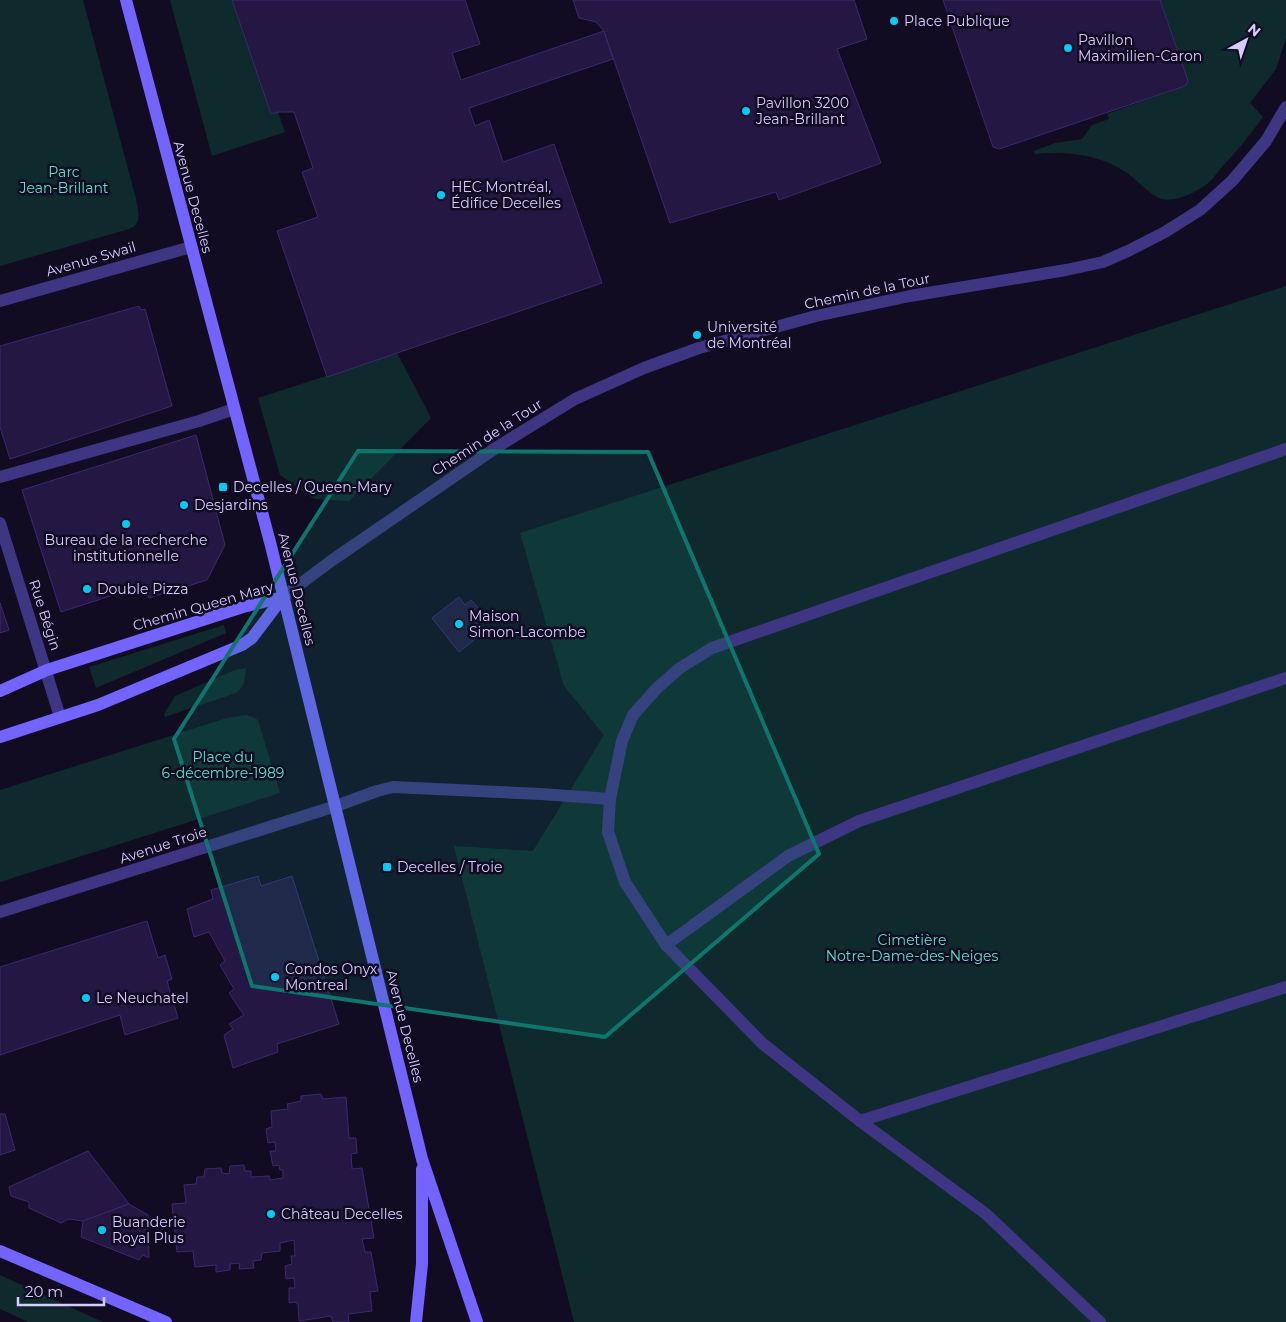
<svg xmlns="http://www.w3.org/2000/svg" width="1286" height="1322" font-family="Montserrat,sans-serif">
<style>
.green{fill:#0f2a2c}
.building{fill:#241743;stroke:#3c2870}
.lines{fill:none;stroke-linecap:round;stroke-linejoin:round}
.lane{stroke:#3e3583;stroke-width:12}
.street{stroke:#3e3583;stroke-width:12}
.secondary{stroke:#7363ff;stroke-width:12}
.marked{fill:#0f766e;fill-opacity:0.2;stroke:#0f766e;stroke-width:4;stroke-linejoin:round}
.poi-dot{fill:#00cbf7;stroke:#110c21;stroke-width:2}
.labels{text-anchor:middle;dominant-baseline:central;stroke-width:5;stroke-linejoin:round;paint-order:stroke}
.poi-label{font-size:14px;fill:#d6ccff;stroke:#110c21;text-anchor:start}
.park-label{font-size:14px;fill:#53e4cb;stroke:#110c21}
.street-label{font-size:14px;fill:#d6ccff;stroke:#110c21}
</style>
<rect width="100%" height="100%" fill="#110c21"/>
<g class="green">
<path d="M 0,0 L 83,0 L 136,199 C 138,210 143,224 129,229 L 0,266 Z"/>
<polygon points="170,0 232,0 271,114 278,112 285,132 212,156"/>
<path d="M 1160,0 L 1286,0 L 1286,38 L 1276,69 L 1250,103 L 1263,117 C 1250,135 1237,151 1222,167 C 1217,173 1212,180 1207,184 C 1195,193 1171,205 1157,197 C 1145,190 1135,178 1124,171 C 1098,154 1065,151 1035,154 L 1034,151 L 1055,143 L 1082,139 L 1092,125 L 1109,119 L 1107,114 L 1185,86 L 1188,81 Z"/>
<polygon points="1286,286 1286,1322 574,1322 454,846 533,851 604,735 564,686 520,533"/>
<polygon points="397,353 431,418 349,501 314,499 280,475 258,398"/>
<polygon points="224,625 226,633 96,688 89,667"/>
<path d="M 246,668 C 245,679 245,686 236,693 L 165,717 L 164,714 L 175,696 L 235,670 Z"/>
<polygon points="246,715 253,717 258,720 280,793 0,882 0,790 227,718"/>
<polygon points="0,1275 103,1322 28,1322 0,1309"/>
</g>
<g class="building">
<polygon points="232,0 465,0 480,44 452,53 461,80 604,31 613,59 469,108 475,126 489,120 503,162 554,144 602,283 327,377 277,231 318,217 302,172 313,168 294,112 278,112 271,114"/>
<polygon points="573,0 854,0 867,39 837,49 881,163 779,200 776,192 670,223 604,31 596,22 579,18"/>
<polygon points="943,0 1160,0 1188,81 1185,86 999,149 993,147"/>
<polygon points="139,306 141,310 145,309 172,406 10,459 0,427 0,346"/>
<polygon points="196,435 225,545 207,580 149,598 144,585 61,612 22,490"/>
<polygon points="459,597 465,605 471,600 480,610 474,615 486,630 459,652 432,618"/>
<polygon points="0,603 9,630 0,633"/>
<polygon points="258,876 261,886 292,876 339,1024 277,1044 278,1052 233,1068 224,1035 233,1029 229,1024 244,1015 229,993 234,989 220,965 225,961 209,932 194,937 187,909 213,899 211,890"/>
<polygon points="147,921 158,958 165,955 172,979 167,981 178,1018 125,1035 120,1015 0,1055 0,967"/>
<polygon points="321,1094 323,1099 346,1097 349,1138 356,1138 357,1153 351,1154 352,1169 362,1168 374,1238 362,1239 365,1252 371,1252 378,1291 370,1292 372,1311 348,1314 349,1322 333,1322 331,1316 299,1321 298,1304 295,1302 289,1303 289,1288 295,1288 294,1278 286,1279 285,1266 292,1264 291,1256 295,1256 294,1240 280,1243 280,1251 262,1253 261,1260 253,1261 254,1268 239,1269 240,1263 230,1264 230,1270 216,1272 216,1265 195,1267 193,1251 177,1252 172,1204 186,1203 184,1185 196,1184 197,1177 204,1177 205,1169 221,1168 222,1173 229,1174 230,1166 244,1165 245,1171 251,1171 251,1177 269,1176 270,1180 283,1178 283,1170 280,1170 279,1165 273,1166 270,1151 276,1151 275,1142 268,1143 266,1129 272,1127 271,1111 288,1109 287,1104 301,1101 301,1096"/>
<polygon points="0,1114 5,1114 15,1150 0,1155"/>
<polygon points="88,1151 129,1204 83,1221 69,1219 61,1223 29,1208 29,1202 11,1196 9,1187"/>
<polygon points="129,1204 148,1215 149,1258 143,1255 139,1260 81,1237 83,1221"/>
</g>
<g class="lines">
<g class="lane">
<polyline points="0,477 199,421 234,409"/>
<polyline points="283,597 331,561 497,447 575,399 644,368 699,348 816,316 910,296 1066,270 1103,262 1130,250 1165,232 1200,210 1232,181 1266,141 1286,107"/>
<polyline points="336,806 377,791 393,787 541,794 610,799"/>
<polyline points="666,945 788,856 859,821 1286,678"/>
<polyline points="860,1121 1286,987"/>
<polyline points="1100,1322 986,1214 860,1121 763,1044 666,945 625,882 608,832 610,799 622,741 633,715 657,688 680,668 712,648 1286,449"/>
</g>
<g class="street">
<polyline points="0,301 191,247"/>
<polyline points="0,523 60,717"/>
<polyline points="0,912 336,806"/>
</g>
<g class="secondary">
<polyline points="126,0 271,546 422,1159 477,1322"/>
<polyline points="0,691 47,670 243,607 283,597"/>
<polyline points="0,737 98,705 242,645 252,638 283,597"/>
<polyline points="0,1251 166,1322"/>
<polyline points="416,1322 422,1264 422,1169"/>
</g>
</g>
<path class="marked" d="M 358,451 L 648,452 L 819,854 L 605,1037 L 252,986 L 174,739 Z"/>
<g class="poi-dot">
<circle cx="894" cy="21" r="5"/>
<circle cx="1068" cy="48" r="5"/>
<circle cx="746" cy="111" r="5"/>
<circle cx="441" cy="195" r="5"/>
<circle cx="697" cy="335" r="5"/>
<rect x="218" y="482" width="10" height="10" rx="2.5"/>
<circle cx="184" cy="505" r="5"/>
<circle cx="126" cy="524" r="5"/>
<circle cx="87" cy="589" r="5"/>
<circle cx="459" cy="624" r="5"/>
<rect x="382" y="862" width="10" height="10" rx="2.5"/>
<circle cx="275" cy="977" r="5"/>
<circle cx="86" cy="998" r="5"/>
<circle cx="271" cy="1214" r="5"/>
<circle cx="102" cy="1230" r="5"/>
</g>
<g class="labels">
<g class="poi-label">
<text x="904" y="21">Place Publique</text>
<text x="1078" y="40">Pavillon<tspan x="1078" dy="16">Maximilien-Caron</tspan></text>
<text x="756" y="103">Pavillon 3200<tspan x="756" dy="16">Jean-Brillant</tspan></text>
<text x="451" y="187">HEC Montréal,<tspan x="451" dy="16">Édifice Decelles</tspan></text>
<text x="707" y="327">Université<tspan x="707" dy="16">de Montréal</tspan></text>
<text x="233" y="487">Decelles / Queen-Mary</text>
<text x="194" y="505">Desjardins</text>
<text x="126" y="540" text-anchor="middle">Bureau de la recherche<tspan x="126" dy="16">institutionnelle</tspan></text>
<text x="97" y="589">Double Pizza</text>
<text x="469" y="616">Maison<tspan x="469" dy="16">Simon-Lacombe</tspan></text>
<text x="397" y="867">Decelles / Troie</text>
<text x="285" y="969">Condos Onyx<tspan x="285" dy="16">Montreal</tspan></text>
<text x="96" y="998">Le Neuchatel</text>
<text x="281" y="1214">Château Decelles</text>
<text x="112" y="1222">Buanderie<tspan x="112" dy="16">Royal Plus</tspan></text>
</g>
<g class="park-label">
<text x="64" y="172">Parc<tspan x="64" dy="16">Jean-Brillant</tspan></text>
<text x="223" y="757">Place du<tspan x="223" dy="16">6-décembre-1989</tspan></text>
<text x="912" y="940">Cimetière<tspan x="912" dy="16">Notre-Dame-des-Neiges</tspan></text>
</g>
<g class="street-label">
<text transform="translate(193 197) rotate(75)">Avenue Decelles</text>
<text transform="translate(91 259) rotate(-16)">Avenue Swail</text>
<text transform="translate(867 291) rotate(-12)">Chemin de la Tour</text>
<text transform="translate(487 437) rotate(-33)">Chemin de la Tour</text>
<text transform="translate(297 589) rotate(76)">Avenue Decelles</text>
<text transform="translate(203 606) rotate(-16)">Chemin Queen Mary</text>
<text transform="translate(45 615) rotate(72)">Rue Bégin</text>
<text transform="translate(163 845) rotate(-18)">Avenue Troie</text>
<text transform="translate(405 1026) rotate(76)">Avenue Decelles</text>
</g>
</g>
<g transform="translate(1246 40) rotate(40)" stroke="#110c21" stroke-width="4" paint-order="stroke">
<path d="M0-4L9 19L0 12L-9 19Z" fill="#d6ccff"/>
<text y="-8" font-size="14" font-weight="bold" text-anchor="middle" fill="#d6ccff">N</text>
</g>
<path d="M18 1297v8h86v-8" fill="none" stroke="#d6ccff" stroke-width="2.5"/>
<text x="25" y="1297" font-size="15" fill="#d6ccff" stroke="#110c21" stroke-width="4" paint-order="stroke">20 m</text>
</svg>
